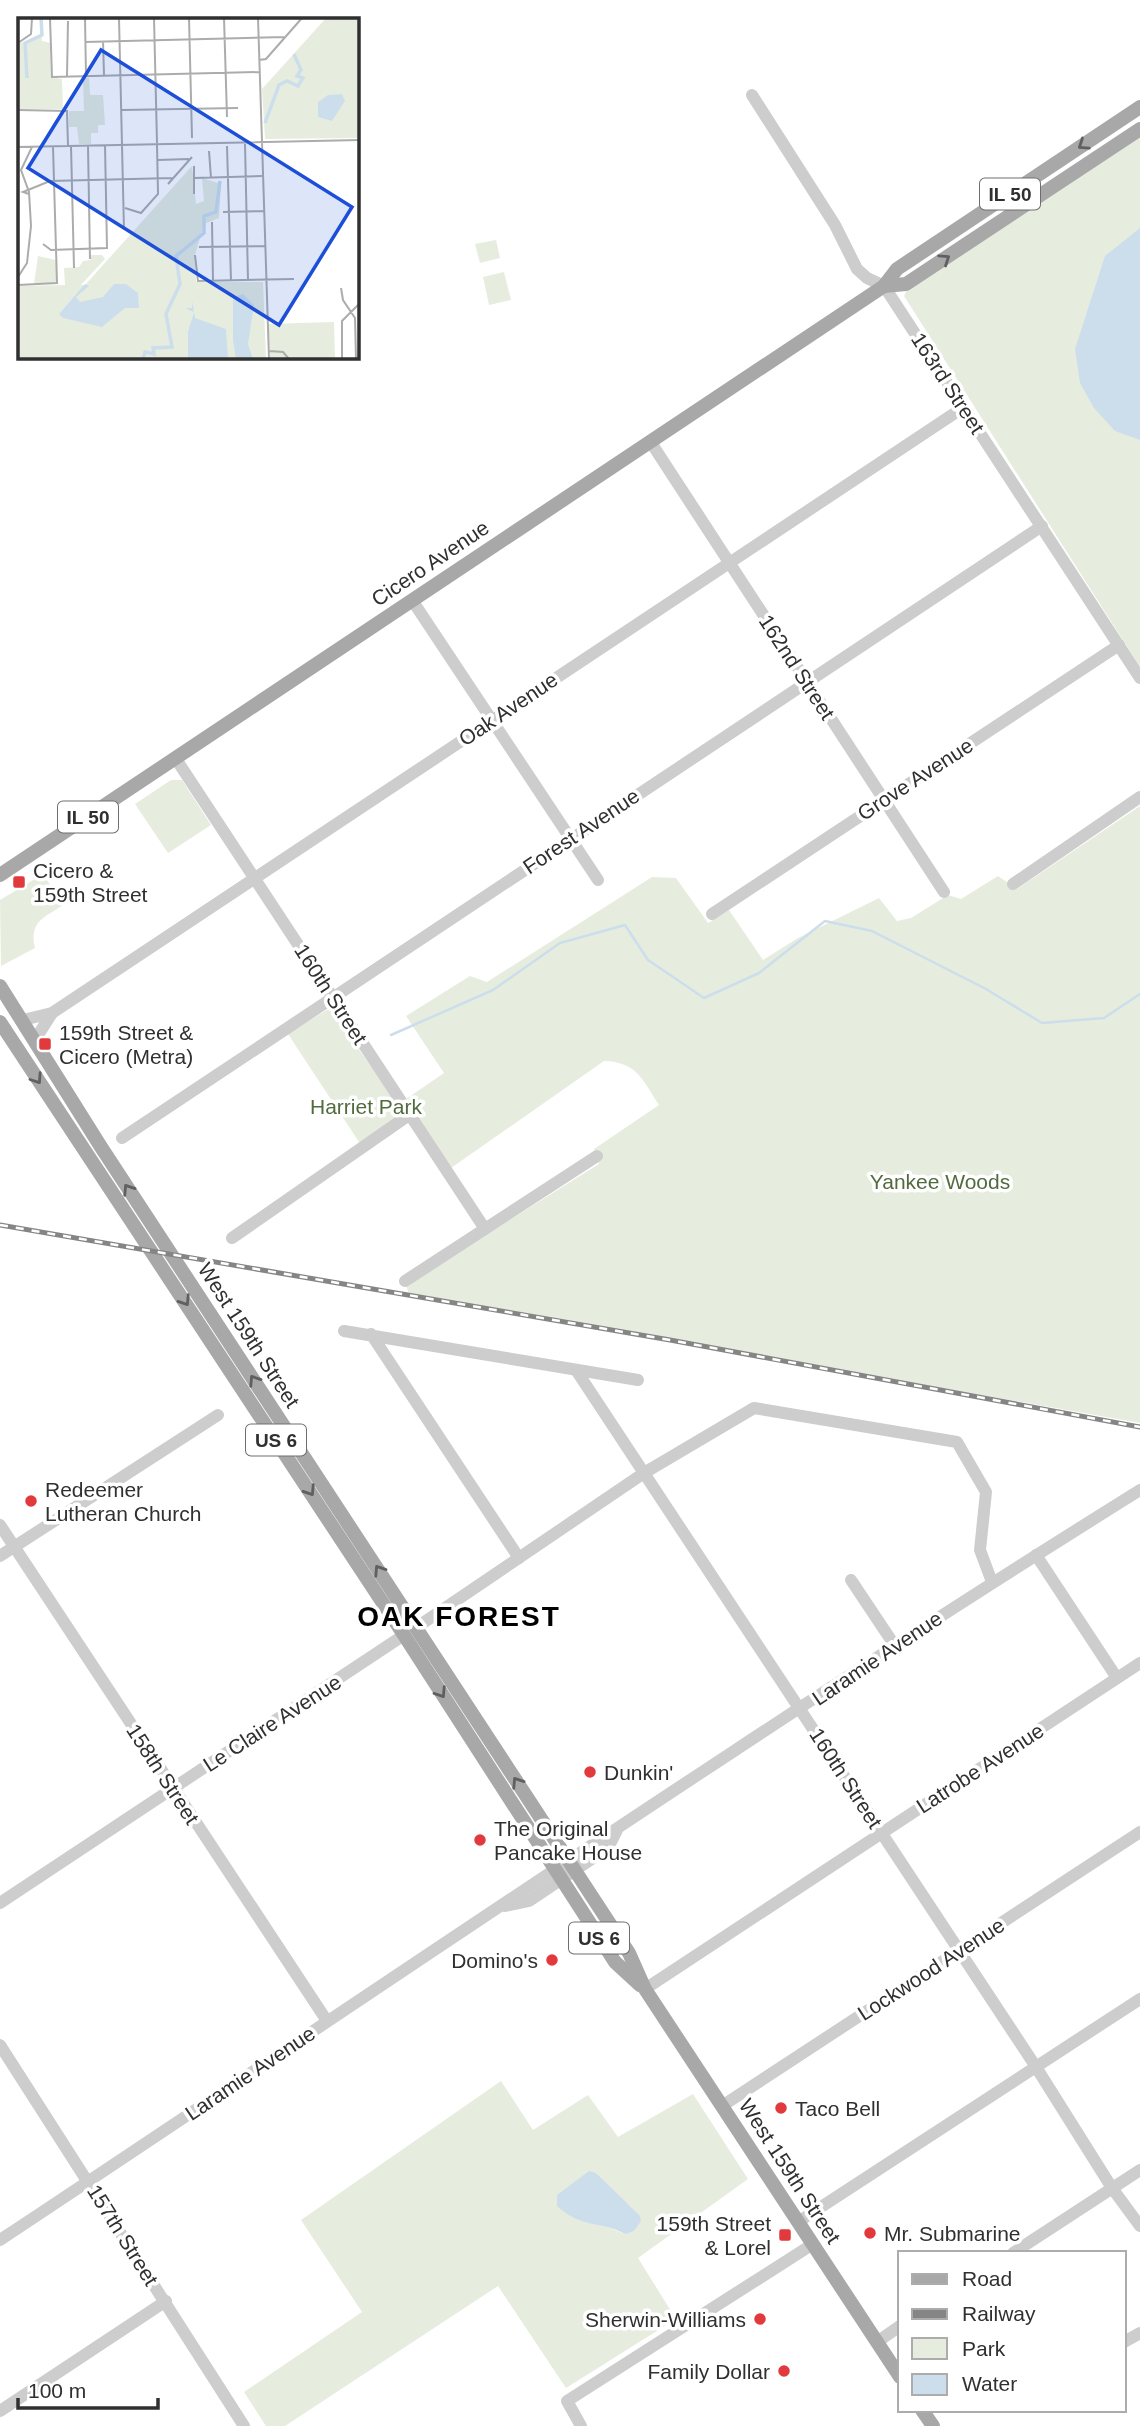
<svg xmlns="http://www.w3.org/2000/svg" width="1140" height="2426" font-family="Arial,sans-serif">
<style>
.green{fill:#e6eddf;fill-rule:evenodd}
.water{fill:#ccdeec}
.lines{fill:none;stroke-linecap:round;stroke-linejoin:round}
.stream{stroke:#ccdeec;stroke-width:2.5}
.minor{stroke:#cdcdcd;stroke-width:12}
.major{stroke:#a8a8a8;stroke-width:14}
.rail-casing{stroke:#858585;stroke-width:5}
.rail{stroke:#fff;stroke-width:2.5;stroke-dasharray:8;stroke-linecap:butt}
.oneway{stroke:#606060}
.poi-dot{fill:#e1393c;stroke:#fff;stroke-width:2.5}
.labels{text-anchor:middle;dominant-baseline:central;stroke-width:7;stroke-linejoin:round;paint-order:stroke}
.shield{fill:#fff;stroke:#6e6e6e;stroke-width:2}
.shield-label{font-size:19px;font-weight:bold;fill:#303030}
.street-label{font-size:21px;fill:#303030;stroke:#fff}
.poi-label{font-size:21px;fill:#303030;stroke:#fff;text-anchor:start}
.park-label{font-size:21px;fill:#516b3e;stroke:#fff}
.district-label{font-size:28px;font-weight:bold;letter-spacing:2px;fill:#000;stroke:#fff}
.inset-river{fill:none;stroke:#ccdeec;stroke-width:3.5}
.inset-road{fill:none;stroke:#acacac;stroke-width:2}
.view{fill:#1d4ed8;fill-opacity:0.15;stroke:#1d4ed8;stroke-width:3.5}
.inset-edge{fill:none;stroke:#303030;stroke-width:3.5}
</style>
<rect width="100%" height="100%" fill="#fff"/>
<g class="green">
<polygon points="1140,134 1140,667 904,296 908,288"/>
<polygon points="496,240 500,258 480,263 475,244"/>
<polygon points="504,272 511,300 489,305 483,277"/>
<polygon points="171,780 182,780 211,825 168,853 135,804"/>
<path d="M 1140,806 L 1140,1423 L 409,1294 L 406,1285 L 599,1164 L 594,1149 L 659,1105 C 642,1079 637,1062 604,1061 L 451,1168 L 406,1099 L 444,1073 L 406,1016 L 470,976 L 487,982 L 652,877 L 676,878 L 708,923 L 729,910 L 763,960 L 798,938 L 879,898 L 897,921 L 911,918 L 948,895 L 961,899 L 998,876 L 1017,889 Z"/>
<path d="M 43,874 L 63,905 C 44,918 29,921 35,948 L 1,966 L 0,900 Z"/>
<polygon points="330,1008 400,1108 399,1117 361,1145 288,1034"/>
<path d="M 501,2081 L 533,2130 L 588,2095 L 618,2137 L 693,2094 L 748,2179 L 638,2258 L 676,2319 L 566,2388 L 498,2286 L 285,2426 L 266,2426 L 244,2392 L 362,2312 L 301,2220 ZM 596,2173 L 614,2194 L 631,2207 L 625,2234 L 600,2224 Z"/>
</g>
<g class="water">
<polygon points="1140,228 1140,440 1115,431 1094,408 1080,383 1075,349 1105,256"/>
<path d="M 589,2171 L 596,2173 L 640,2216 L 641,2221 L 634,2231 L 625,2234 C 597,2219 584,2230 557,2206 L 557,2195 Z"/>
</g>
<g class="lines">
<polyline class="stream" points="391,1035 493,990 560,943 625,925 648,960 704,998 759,973 825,921 872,931 986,989 1042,1023 1104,1018 1140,994"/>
<g class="minor">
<polyline points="752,95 835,225 857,269 867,278 884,286 1140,678"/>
<polyline points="650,441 944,892"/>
<polyline points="412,600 598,880"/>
<polyline points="176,759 485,1229"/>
<polyline points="1013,884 1140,797"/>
<polyline points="712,914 1119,645"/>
<polyline points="23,1020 52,1013 964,407"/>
<polyline points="35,1040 52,1013"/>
<polyline points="122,1138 1042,526"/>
<polyline points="232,1238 409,1115"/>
<polyline points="405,1281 597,1156"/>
<polyline points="344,1331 638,1380"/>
<polyline points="371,1334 519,1558"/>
<polyline points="576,1370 1036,2067 1112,2188 1140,2226"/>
<polyline points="0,1525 327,2021"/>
<polyline points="1036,1555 1117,1678"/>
<polyline points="0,1556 218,1415"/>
<polyline points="851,1580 895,1646"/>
<polyline points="417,1627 644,1473 754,1408 957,1442 986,1492 980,1550 992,1582"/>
<polyline points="0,1903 404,1635"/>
<polyline points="505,1906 529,1901 608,1848 617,1830"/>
<polyline points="645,1989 1140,1663"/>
<polyline points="0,2045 244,2426"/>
<polyline points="722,2106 1140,1832"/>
<polyline points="798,2222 1140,1999"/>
<path d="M 0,2240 C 379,1989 754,1731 1140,1490"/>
<polyline points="1013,2253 1140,2170"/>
<polyline points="877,2342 900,2326"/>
<polyline points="1124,2342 1140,2333"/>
<polyline points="0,2411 166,2301"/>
<polyline points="581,2426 567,2401 813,2244"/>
</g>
<g class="major">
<polyline points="884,286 906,284 1140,129"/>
<polyline points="0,875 884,286 897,269 1140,107"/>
<polyline points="0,986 101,1147 629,1953 645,1989 900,2377"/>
<polyline points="0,1022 404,1635 615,1962 640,1985"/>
<polyline points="922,2410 933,2426"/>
</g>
<defs>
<polyline id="rail" points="0,1225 670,1340 1140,1427"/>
</defs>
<use href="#rail" class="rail-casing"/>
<use href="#rail" class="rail"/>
</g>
<defs><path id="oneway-chevron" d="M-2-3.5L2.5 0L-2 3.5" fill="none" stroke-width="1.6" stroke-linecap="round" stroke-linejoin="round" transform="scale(1.75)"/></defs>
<g class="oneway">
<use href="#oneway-chevron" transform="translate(1083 145) rotate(146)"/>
<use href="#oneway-chevron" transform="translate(945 259) rotate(-34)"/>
<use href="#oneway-chevron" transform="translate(37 1079) rotate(56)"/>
<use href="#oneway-chevron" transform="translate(128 1189) rotate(-123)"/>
<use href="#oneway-chevron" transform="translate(185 1301) rotate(57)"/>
<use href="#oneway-chevron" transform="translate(254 1380) rotate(-123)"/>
<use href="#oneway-chevron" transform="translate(310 1491) rotate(57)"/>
<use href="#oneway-chevron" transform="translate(379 1570) rotate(-123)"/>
<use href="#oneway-chevron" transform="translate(441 1693) rotate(57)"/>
<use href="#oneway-chevron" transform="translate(517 1782) rotate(-123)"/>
</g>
<g class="poi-dot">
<rect x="12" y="875" width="14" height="14" rx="3.5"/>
<rect x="38" y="1037" width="14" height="14" rx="3.5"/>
<circle cx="31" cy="1501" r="7"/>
<circle cx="590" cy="1772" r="7"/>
<circle cx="480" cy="1840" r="7"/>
<circle cx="552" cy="1960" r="7"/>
<circle cx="781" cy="2108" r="7"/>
<circle cx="870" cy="2233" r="7"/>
<rect x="778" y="2228" width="14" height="14" rx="3.5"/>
<circle cx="760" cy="2319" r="7"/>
<circle cx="784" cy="2371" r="7"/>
</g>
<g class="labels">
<g class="shield">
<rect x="980" y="178.5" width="60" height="31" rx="5"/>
<rect x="58" y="801.5" width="60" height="31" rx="5"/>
<rect x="246" y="1424.5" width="60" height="31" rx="5"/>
<rect x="569" y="1922.5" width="60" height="31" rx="5"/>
</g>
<g class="shield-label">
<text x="1010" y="194">IL 50</text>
<text x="88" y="817">IL 50</text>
<text x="276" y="1440">US 6</text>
<text x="599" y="1938">US 6</text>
</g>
<g class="street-label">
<text transform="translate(948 383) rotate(57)">163rd Street</text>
<text transform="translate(430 563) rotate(-34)">Cicero Avenue</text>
<text transform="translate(797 667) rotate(57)">162nd Street</text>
<text transform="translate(508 709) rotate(-34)">Oak Avenue</text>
<text transform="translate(915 779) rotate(-33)">Grove Avenue</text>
<text transform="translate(581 831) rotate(-34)">Forest Avenue</text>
<text transform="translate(331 994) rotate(57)">160th Street</text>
<text transform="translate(249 1335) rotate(57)">West 159th Street</text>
<text transform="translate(877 1658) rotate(-34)">Laramie Avenue</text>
<text transform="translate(272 1723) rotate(-33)">Le Claire Avenue</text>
<text transform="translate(980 1768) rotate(-33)">Latrobe Avenue</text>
<text transform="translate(163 1774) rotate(57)">158th Street</text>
<text transform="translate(846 1778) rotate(57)">160th Street</text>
<text transform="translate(931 1969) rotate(-33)">Lockwood Avenue</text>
<text transform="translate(250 2073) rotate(-34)">Laramie Avenue</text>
<text transform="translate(790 2171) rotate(57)">West 159th Street</text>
<text transform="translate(123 2235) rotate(58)">157th Street</text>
</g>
<g class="poi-label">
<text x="33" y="870">Cicero &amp;<tspan x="33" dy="24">159th Street</tspan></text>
<text x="59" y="1032">159th Street &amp;<tspan x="59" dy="24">Cicero (Metra)</tspan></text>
<text x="45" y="1489">Redeemer<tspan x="45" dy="24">Lutheran Church</tspan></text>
<text x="604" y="1772">Dunkin'</text>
<text x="494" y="1828">The Original<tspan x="494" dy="24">Pancake House</tspan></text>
<text x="538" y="1960" text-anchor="end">Domino's</text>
<text x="795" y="2108">Taco Bell</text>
<text x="771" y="2223" text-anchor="end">159th Street<tspan x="771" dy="24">&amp; Lorel</tspan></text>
<text x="884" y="2233">Mr. Submarine</text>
<text x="746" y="2319" text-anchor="end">Sherwin-Williams</text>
<text x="770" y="2371" text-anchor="end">Family Dollar</text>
</g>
<g class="park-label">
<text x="366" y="1106">Harriet Park</text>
<text x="940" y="1181">Yankee Woods</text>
</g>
<g class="district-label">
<text x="459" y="1616">OAK FOREST</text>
</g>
</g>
<g transform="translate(18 18)">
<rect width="341" height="341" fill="#fff"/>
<path d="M 22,0 L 24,23 L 32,25 L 33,59 L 44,61 L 45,91 L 0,91 L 0,26 L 22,18 ZM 308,0 L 341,0 L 341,120 L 247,121 L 244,71 ZM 65,60 L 71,60 L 72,77 L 85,77 L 87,107 L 80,107 L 80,115 L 73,115 L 73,126 L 61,126 L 59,109 L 51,109 L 51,93 L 66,93 ZM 174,148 L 178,186 L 186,183 L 184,160 L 203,166 L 201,200 L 186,206 L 177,237 L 178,264 L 245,264 L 248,341 L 0,341 L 0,268 L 47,267 L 46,250 L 61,249 L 65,243 L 73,242 L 73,237 L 84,237 L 87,241 L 63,267 L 67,267 ZM 20,238 L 38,242 L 38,265 L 16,266 ZM 316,304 L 317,341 L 252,341 L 250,306 Z" fill="#e6eddf"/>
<path d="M 310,77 L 324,76 L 327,83 L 314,103 L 300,99 L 300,84 ZM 67,266 L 71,268 L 58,279 L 62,284 L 85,279 L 96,266 L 108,266 L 120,275 L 121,290 L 107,290 L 84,309 L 45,300 L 41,296 ZM 225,276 L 236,287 L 230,326 L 235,341 L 218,341 L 215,322 L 215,279 ZM 174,283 L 177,300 L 208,311 L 210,341 L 170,341 L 170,314 L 176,294 L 167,290 L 174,290 Z" fill="#ccdeec"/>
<path class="inset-river" d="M 9,60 L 7,25 L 24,17 L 23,0M 247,105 L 261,67 L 269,63 L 280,68 L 285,60 L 279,58 L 283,52 L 276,36M 125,341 L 127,334 L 136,336 L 135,330 L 154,329 L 148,296 L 162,266 L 158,238 L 186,215 L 186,198 L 198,194 L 202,163"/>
<path class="inset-road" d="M 32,0 L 34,59 L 242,54M 67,0 L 68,58M 101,0 L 106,212M 136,0 L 139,125M 171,0 L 174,120M 206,0 L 209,99M 240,0 L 251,341M 85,23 L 86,57M 67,24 L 267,19M 0,25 L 13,16 L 14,0M 241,42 L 248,41 L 284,0M 49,58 L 50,3M 0,92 L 49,93 L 50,128M 104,92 L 220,90M 227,126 L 230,263M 53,128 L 56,250M 70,128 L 72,241M 209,128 L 213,263M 0,129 L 342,122M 191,133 L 193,160M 140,142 L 171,141M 176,148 L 176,176M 176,160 L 244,158M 150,166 L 174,139M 11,176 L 5,174 L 32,163 L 155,160M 107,190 L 123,195 L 140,176 L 139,127M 205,194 L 246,193M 194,204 L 195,263M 25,226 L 33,232 L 89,230 L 87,127M 181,229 L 247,228M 177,237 L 180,263 L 276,261M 0,259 L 9,245 L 13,208 L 11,174 L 3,152 L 14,129M 0,267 L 39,265 L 35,129M 323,270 L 325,282 L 337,300 L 338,341M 251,333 L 265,334 L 271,341M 324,341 L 324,303 L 342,285"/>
<path class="view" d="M 83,32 L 334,189 L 261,307 L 10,150 Z"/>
<rect width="341" height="341" class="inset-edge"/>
</g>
<rect x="898" y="2251" width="228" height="161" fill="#ffffff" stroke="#acacac" stroke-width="2"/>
<rect x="912" y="2274" width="35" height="10" fill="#a8a8a8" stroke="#acacac" stroke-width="2"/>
<text x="962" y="2286" font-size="21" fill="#303030">Road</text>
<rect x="912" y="2309" width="35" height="10" fill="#858585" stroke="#acacac" stroke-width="2"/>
<text x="962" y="2321" font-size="21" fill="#303030">Railway</text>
<rect x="912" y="2338" width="35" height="21" fill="#e6eddf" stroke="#acacac" stroke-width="2"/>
<text x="962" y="2356" font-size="21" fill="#303030">Park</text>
<rect x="912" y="2374" width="35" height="21" fill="#ccdeec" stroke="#acacac" stroke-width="2"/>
<text x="962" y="2391" font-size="21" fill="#303030">Water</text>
<path d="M18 2398v10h140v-10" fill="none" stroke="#303030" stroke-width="3.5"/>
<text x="28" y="2398" font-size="21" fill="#303030" stroke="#ffffff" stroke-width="5" paint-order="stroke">100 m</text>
</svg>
